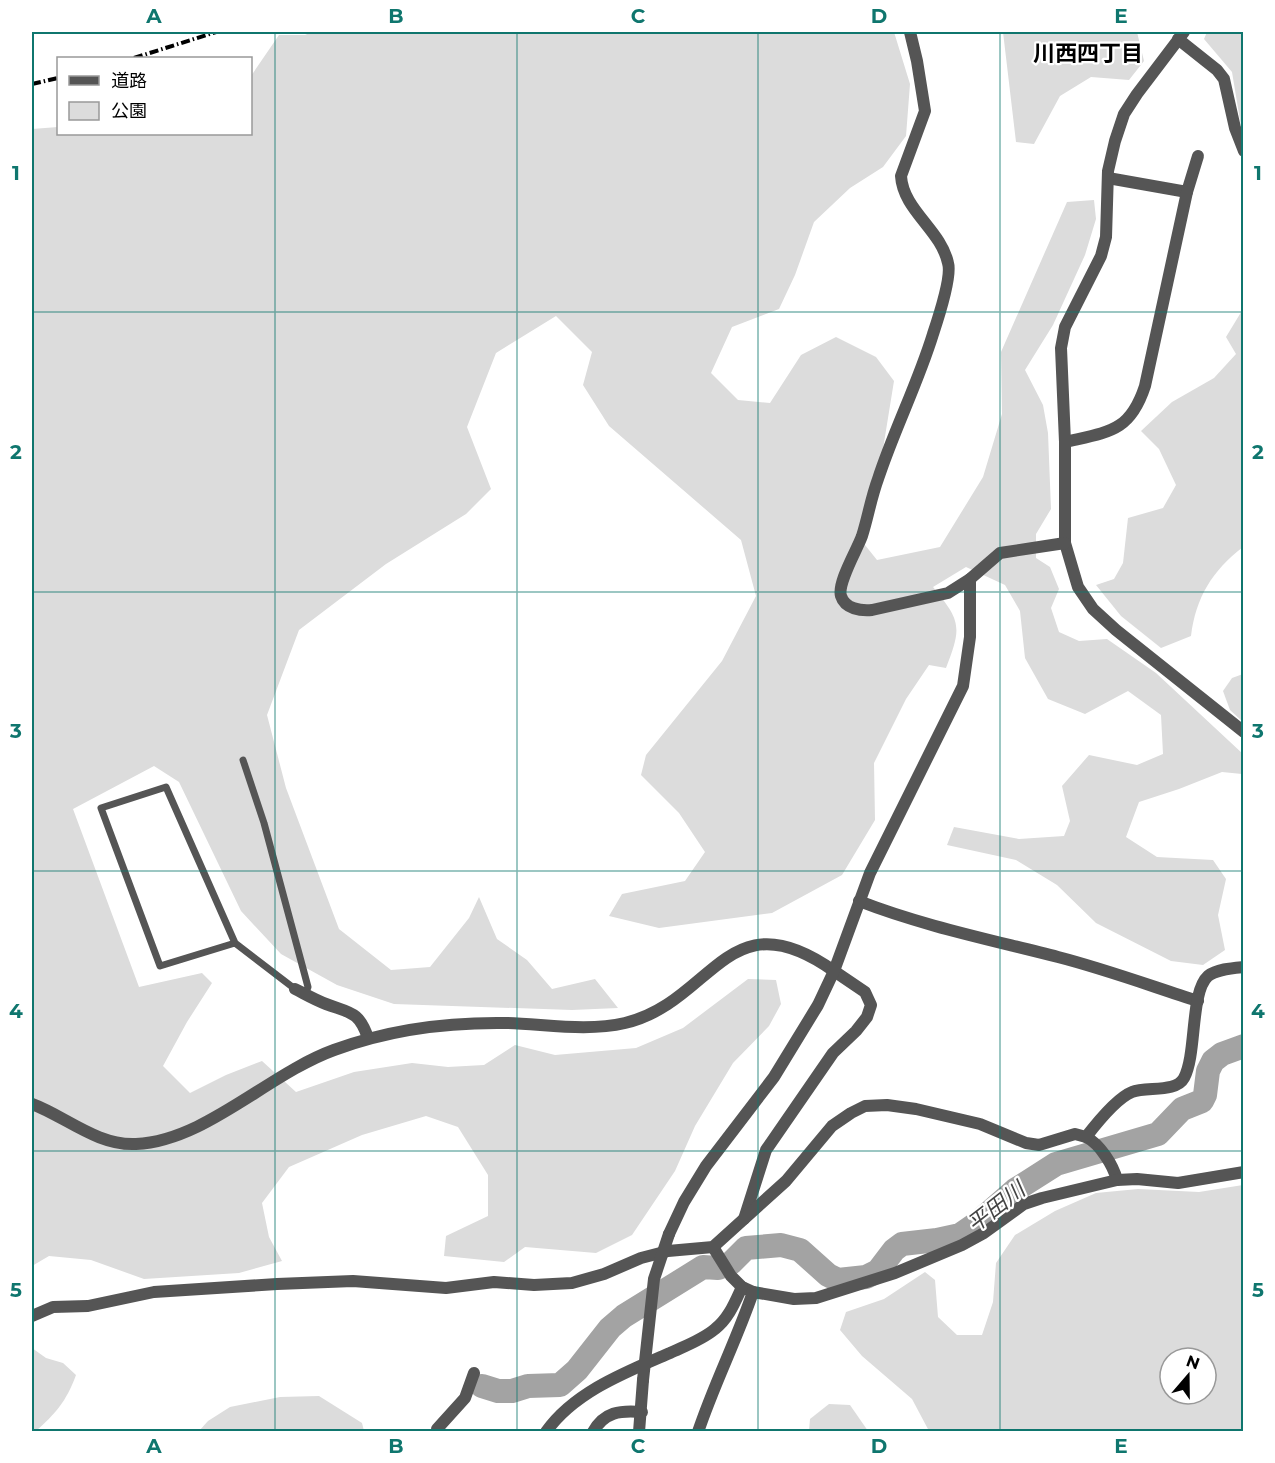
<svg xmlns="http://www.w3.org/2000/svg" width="1275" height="1463" font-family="Montserrat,'Noto Sans JP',sans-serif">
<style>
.green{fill:#dcdcdc;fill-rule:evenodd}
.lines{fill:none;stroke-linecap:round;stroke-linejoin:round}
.river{stroke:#a3a3a3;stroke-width:24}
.service{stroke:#555;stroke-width:7}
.minor{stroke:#555;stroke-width:12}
.tertiary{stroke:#555;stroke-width:12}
.rail{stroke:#000;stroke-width:4;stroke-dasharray:9 3 1.5 3;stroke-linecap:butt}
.tertiary-bridge{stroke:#555;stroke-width:12}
.grid{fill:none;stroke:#0f766e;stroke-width:1.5;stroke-opacity:0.55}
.labels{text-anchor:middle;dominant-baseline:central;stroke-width:4.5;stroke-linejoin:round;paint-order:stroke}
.neighbourhood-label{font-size:22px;font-weight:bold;fill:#000;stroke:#fff}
.water-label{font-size:22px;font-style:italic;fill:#444;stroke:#fff}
.neatline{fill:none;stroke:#0f766e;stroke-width:2}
.grid-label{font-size:20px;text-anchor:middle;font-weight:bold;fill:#0f766e}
</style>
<rect width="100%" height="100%" fill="#fff"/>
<g class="green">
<path d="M 312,32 L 894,32 L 910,84 L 906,136 L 883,167 L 850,188 L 814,222 L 795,275 L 779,309 L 732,327 L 711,373 L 738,400 L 770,403 L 801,355 L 836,337 L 876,357 L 894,381 L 882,455 L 857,535 L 877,560 L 940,547 L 983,477 L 1002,414 L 1001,352 L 1067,202 L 1094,200 L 1096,219 L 1085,255 L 1053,325 L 1025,370 L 1043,405 L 1048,433 L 1051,509 L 1036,534 L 1036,558 L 1050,567 L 1059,589 L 1051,608 L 1059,632 L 1079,641 L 1107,639 L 1156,673 L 1243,754 L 1243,778 L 1242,774 L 1222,772 L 1179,789 L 1139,802 L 1126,837 L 1157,857 L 1213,860 L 1226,879 L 1218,915 L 1225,950 L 1203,965 L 1171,961 L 1096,923 L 1057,885 L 1016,860 L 947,845 L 954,827 L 1019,839 L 1064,836 L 1070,821 L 1062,786 L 1089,755 L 1137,765 L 1163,754 L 1161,715 L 1128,691 L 1085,714 L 1048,699 L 1025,658 L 1020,611 L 1005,585 L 966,567 L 933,587 C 961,621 962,627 946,668 L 929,665 L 906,699 L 874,763 L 875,820 L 842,875 L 772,913 L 659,928 L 609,916 L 622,894 L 685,881 L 705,852 L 679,813 L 641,775 L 646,755 L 722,661 L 756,596 L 741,540 L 609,426 L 583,385 L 592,352 L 556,316 L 496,353 L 467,427 L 491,489 L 466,514 L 386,564 L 299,630 L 267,715 L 286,788 L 339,929 L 391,970 L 430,967 L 469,918 L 479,897 L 497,939 L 527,960 L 552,989 L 595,979 L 618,1008 L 572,1010 L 394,1004 L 337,985 L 281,954 L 241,911 L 179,782 L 154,766 L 73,809 L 139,987 L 202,973 L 212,983 L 187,1022 L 163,1066 L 190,1093 L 226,1075 L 262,1061 L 296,1092 L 354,1072 L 412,1063 L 448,1067 L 484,1065 L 515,1045 L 555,1055 L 636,1048 L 683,1028 L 748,979 L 776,980 L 781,1004 L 769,1026 L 733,1063 L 695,1126 L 675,1171 L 632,1235 L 596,1253 L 525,1247 L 504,1262 L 444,1256 L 446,1236 L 488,1216 L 488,1175 L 458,1127 L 426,1116 L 362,1135 L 289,1167 L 262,1203 L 269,1237 L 282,1261 L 239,1273 L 144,1279 L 91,1260 L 49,1256 L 32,1266 L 32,129 L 58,127 L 58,134 L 250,134 L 251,76 L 279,35 L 305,35 Z"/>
<polygon points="1003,32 1137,32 1144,61 1129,80 1091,77 1060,96 1034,144 1016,142"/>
<polygon points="1207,32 1243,32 1243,138 1232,72 1204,39"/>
<path d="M 1243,309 L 1243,547 C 1212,571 1196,597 1191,636 L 1161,648 L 1121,616 L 1096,585 L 1114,579 L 1123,563 L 1128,518 L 1163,508 L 1176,485 L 1159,449 L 1141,431 L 1172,402 L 1214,378 L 1236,354 L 1226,337 Z"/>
<polygon points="1243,674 1244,674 1243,722 1230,710 1223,691 1232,678"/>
<path d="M 1243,1185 L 1243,1431 L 929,1431 L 912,1399 L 862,1356 L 840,1330 L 846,1312 L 884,1299 L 925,1272 L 935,1280 L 938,1317 L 957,1335 L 982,1335 L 993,1302 L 996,1263 L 1015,1235 L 1055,1211 L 1096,1193 L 1138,1189 L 1199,1192 ZM 1170,1358 L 1206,1358 L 1206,1394 L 1170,1394 Z"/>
<path d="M 32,1348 L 46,1358 L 63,1363 L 76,1375 C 66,1402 56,1413 35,1432 L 32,1431 Z"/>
<polygon points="319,1396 362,1423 364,1431 199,1431 208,1421 230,1407 280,1397"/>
<polygon points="829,1404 850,1405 868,1431 809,1431 810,1419"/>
</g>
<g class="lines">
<polyline class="river" points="482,1386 498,1391 512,1391 528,1386 560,1385 577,1370 610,1328 624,1316 703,1267 718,1268 731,1263 746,1248 781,1245 800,1250 828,1275 838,1280 866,1277 878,1271 894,1250 902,1244 937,1240 960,1235 976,1224 1015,1190 1056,1164 1158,1134 1182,1109 1202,1101 1205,1095 1208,1071 1213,1061 1222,1054 1244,1046"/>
<g class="service">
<polyline points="243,760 264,823 308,987 305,994"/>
<polyline points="235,943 160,966 101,808 166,787 235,943 295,989"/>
</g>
<g class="minor">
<path d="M 910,32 L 917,61 L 925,111 L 901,176 C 903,210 941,230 948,263 C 952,276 938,319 933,334 C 918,383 894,430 878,479 C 871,498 868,517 862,536 C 857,550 837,583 841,596 C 845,609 861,611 872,610 L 948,593 L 970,579"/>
<polyline points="1178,39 1217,70 1224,79 1235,128 1244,151"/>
<polyline points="1108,178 1187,192 1198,156"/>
<path d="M 1065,442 C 1109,432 1130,432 1145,386 L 1187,192"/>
<path d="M 859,901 C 923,926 992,940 1058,957 C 1105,969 1151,986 1198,1001"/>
<path d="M 295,989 C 305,994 315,1000 326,1004 C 350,1013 359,1011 368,1038"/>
<path d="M 1086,1137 C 1100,1144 1113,1165 1117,1180"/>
<polyline points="744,1219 766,1150 833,1053 856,1031 867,1017 871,1005 865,992 834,971"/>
<polyline points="713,1247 731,1276 742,1287 753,1292 794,1299 816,1298 895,1273 962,1245 984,1233 1024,1204 1042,1198 1117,1180 1137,1179 1178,1183 1244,1172"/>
<path d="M 32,1316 L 53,1307 L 88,1306 L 154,1292 L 277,1284 L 353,1281 L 446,1288 L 494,1282 L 534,1285 L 572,1283 L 604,1274 L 641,1258 L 668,1251 L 713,1247 L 786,1181 L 832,1126 L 851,1113 L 865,1106 L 887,1105 L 916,1109 L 980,1124 L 1026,1143 L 1039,1145 L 1075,1134 L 1086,1137 C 1096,1124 1117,1098 1132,1092 C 1146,1086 1176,1093 1184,1078 C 1197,1054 1190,992 1208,976 C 1217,969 1233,968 1244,967"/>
<polyline points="437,1429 465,1398 474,1373"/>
<path d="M 546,1432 C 574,1392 626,1372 670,1353 C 685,1346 702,1340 715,1329 C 729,1318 735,1302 742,1287"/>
<path d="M 698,1432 C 714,1384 737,1339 753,1292"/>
</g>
<g class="tertiary">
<polyline points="1184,32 1137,94 1124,114 1115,141 1108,171 1106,237 1101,256 1065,327 1061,348 1065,442 1065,543 1078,587 1093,609 1116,630 1244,732"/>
<path d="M 32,1104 C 65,1116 97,1146 136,1144 C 205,1141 268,1074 334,1050 C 390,1029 447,1022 507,1023 C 545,1024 587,1032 625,1023 C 714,1002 727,895 834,971"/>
<polyline points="669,1234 684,1202 706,1166 774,1077 818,1005 834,971 870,873 963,686 970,637 970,579 1000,553 1065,543"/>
<path d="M 593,1432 C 604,1412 620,1410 642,1412"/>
<polyline points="639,1432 643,1380"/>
</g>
<g class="rail">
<polyline points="134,58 216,32"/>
<polyline points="32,84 58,78"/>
</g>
<polyline class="tertiary-bridge" points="643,1380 654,1279 669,1234"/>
</g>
<path class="grid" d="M 275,32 L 275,1432M 517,32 L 517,1432M 758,32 L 758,1432M 1000,32 L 1000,1432M 32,312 L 1244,312M 32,592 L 1244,592M 32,871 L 1244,871M 32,1151 L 1244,1151"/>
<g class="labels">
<g class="neighbourhood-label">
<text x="1088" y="53">川西四丁目</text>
</g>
<g class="water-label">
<text transform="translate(996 1207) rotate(-38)">平田川</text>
</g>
</g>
<rect width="1275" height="1463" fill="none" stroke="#ffffff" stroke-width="66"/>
<rect x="57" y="57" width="195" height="78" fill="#ffffff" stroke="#999999" stroke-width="1.5"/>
<rect x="69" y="76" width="30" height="9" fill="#555555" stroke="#999999" stroke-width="1.5"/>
<text x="111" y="87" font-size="18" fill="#000000">道路</text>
<rect x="69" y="102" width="30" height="18" fill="#dcdcdc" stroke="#999999" stroke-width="1.5"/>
<text x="111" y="117" font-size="18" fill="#000000">公園</text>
<g transform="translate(1188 1376) rotate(20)"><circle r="28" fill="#ffffff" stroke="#999999" stroke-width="1.5"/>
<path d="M0-4.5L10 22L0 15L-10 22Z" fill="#000000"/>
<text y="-9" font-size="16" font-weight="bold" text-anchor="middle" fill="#000000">N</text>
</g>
<rect x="33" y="33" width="1209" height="1397" class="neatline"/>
<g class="grid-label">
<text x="154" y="23">A</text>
<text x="396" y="23">B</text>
<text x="638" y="23">C</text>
<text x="879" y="23">D</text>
<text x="1121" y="23">E</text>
<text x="16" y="180">1</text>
<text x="1258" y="180">1</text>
<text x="16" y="459">2</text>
<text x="1258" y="459">2</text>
<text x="16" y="738">3</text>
<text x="1258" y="738">3</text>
<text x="16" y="1018">4</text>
<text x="1258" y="1018">4</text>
<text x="16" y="1297">5</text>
<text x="1258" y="1297">5</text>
<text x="154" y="1453">A</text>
<text x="396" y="1453">B</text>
<text x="638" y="1453">C</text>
<text x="879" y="1453">D</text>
<text x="1121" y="1453">E</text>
</g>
</svg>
